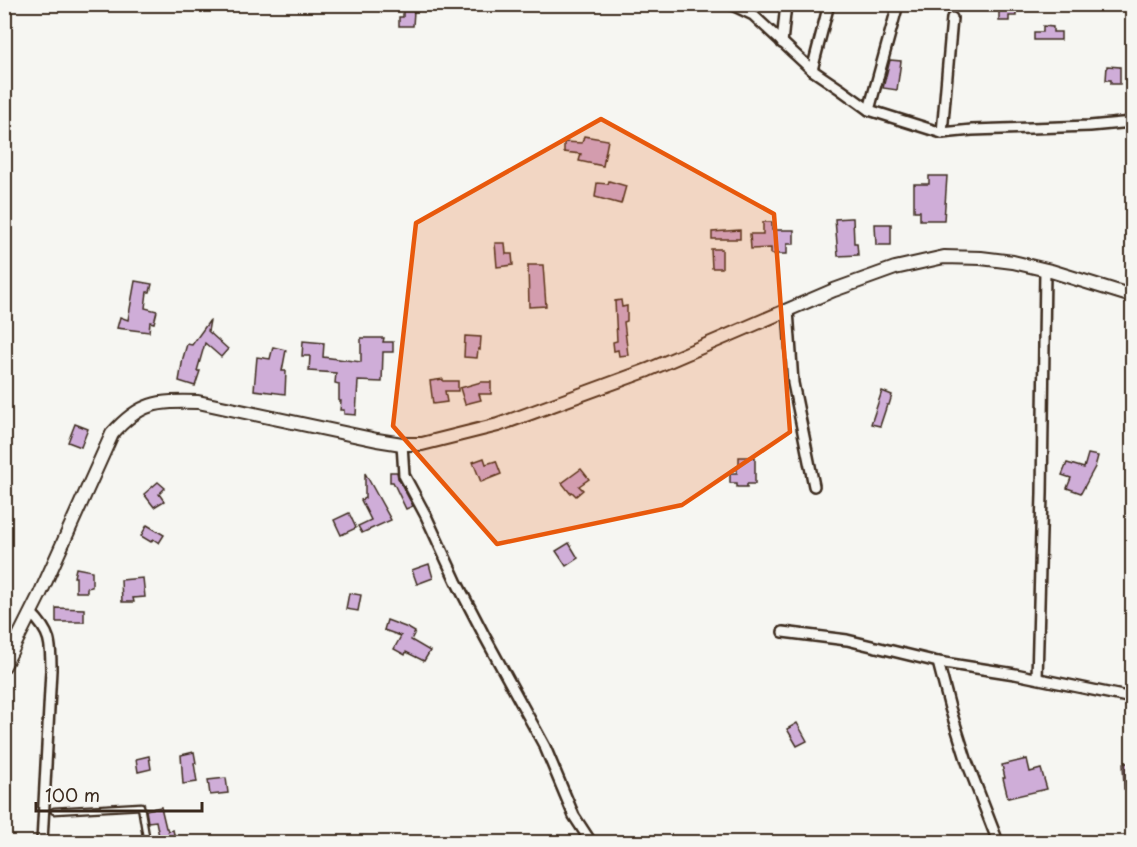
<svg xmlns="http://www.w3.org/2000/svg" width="1137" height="847" font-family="'Playpen Sans',sans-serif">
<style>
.building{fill:#cfadd8;stroke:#3b2a1e;stroke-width:1.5}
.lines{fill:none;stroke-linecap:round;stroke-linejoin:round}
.lane-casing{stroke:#3b2a1e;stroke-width:9}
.street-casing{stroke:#3b2a1e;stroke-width:14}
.secondary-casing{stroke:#3b2a1e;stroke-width:16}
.lane{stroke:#f6f6f2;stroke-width:4.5}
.street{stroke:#f6f6f2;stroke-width:9}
.secondary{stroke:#f6f6f2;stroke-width:12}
.marked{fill:#e8590c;fill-opacity:0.2;stroke:#e8590c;stroke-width:4.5;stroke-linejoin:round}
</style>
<rect width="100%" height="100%" fill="#f6f6f2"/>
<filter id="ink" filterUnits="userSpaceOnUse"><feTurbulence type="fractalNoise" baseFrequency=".0167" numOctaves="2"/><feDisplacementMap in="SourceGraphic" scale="12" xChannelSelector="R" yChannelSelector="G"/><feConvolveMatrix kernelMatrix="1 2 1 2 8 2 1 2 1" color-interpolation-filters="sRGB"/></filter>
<g filter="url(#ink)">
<g class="building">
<polygon points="999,4 1016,4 1016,16 1009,16 1009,21 999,21"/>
<polygon points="403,11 414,11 413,26 399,26 399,17 403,17"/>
<polygon points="1043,26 1053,27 1053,32 1061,32 1061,40 1034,40 1034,32 1043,32"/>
<polygon points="890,60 901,61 897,90 883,88"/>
<polygon points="1107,66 1120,67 1120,84 1111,84 1111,80 1106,80"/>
<polygon points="584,136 608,140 603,166 579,161 581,154 564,152 564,142 582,143"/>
<polygon points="929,176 947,176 944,220 920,220 920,211 914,211 914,184 929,184"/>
<polygon points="609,181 626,186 621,204 595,197 597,183 608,184"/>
<polygon points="850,218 853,218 854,243 857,243 858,255 838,256 835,219"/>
<polygon points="763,222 772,222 772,230 794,230 794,244 787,244 787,254 771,254 771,248 751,249 750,234 763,234"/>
<polygon points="875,224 891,224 891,245 876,245"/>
<polygon points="740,230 740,239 712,239 712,232"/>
<polygon points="495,243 505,243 506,254 512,254 513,265 497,267"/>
<polygon points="711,249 722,249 722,268 712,268"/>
<polygon points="528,265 543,265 546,306 529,307"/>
<polygon points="135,281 152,284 150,292 147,292 145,308 157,311 154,323 150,322 149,332 117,328 120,317 128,320"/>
<polygon points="621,300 622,307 627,306 627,321 624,322 628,355 619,356 618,350 614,351 613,342 617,341 615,301"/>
<polygon points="210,320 208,331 228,349 221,357 205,343 197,371 200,371 195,386 179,381 183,358 187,344 192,345"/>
<polygon points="465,336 481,337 480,350 478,349 477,358 464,357"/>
<polygon points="361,338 384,338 383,342 393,342 393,352 383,352 382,382 358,381 356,415 344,414 344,410 340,410 341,401 339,401 339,384 335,383 336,373 309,371 310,356 302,356 303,341 324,343 323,357 361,362"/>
<polygon points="273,347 286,350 282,371 286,371 285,394 254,390 257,357 270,359"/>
<polygon points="443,379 443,381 458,381 458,391 445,391 447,402 433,404 430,381"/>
<polygon points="481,382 491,382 491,394 479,394 481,400 465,404 460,388"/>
<polygon points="882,391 892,395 889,405 887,405 880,426 871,424"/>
<polygon points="75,424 88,429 81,447 68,442"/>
<polygon points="1088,454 1098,456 1095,467 1081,493 1067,488 1071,478 1062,475 1067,463 1084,468"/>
<polygon points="739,457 755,457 755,484 747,484 747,487 737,487 737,483 730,483 730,473 737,473 737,467 739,467"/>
<polygon points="484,458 486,464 496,461 501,474 481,482 473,462"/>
<polygon points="581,469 589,479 579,486 583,490 576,496 572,492 570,493 562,483"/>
<polygon points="390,472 397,472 398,478 413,506 406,509 393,482 390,482"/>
<polygon points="365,473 391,520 362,533 358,526 371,520 361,500 365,498"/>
<polygon points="158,482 165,488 159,494 164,501 154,507 144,494"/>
<polygon points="349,513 356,528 341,535 334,520"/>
<polygon points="147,525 164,535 159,543 153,539 151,542 141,536"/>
<polygon points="569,543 578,558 566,566 556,551"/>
<polygon points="429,564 433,578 417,584 412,570"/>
<polygon points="76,568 92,571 92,587 87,588 87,592 76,592 76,577 74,577"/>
<polygon points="143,578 145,597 133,598 134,602 122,602 121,580"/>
<polygon points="349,593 361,595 358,611 346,609"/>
<polygon points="56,608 84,609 84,622 56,622"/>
<polygon points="387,620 408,628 415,632 411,640 430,651 424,661 406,652 405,655 394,649 401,636 384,630"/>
<polygon points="797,723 807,741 797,746 787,729"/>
<polygon points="194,752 196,763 194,763 197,782 183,784 181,755"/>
<polygon points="149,756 151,769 138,772 136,759"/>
<polygon points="1027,759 1030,772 1041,769 1047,789 1008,798 1003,778 1005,778 1002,765"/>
<polygon points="1123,763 1132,763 1132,789 1124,789"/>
<polygon points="226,778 228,793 210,795 208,780"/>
<polygon points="161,807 166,828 167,828 168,831 173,830 175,838 160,841 156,821 148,822 146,810"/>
</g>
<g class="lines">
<defs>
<polyline id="lane" points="54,811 141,806 147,842"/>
<g id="street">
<polyline points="730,4 753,15 812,70 840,89 869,110 942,133 972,130 1090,126 1132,122"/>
<polyline points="782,43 786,4"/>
<polyline points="812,70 829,4"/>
<polyline points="869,110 897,8"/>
<polyline points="942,133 952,18"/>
<polyline points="788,310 793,383 814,486"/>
<polyline points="402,444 404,475 426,516 456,581 485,637 545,747 574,816 591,842"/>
<path d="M 31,613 C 51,633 51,643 51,670 L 42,842"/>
<polyline points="783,632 847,640 938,662 1015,674 1132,698"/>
<polyline points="938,662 950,708 967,762 998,842"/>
<polyline points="1037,678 1042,494 1045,270"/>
</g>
<path id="secondary" d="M 4,666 L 40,594 L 112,434 C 140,402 157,401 198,402 L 377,440 L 402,444 L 422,444 L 498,425 L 648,370 L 834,290 L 895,268 L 944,257 L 981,258 L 1013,262 L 1051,271 L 1132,296"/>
</defs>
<use href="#lane" class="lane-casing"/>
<use href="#street" class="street-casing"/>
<use href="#secondary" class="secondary-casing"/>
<use href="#lane" class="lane"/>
<use href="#street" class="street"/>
<use href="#secondary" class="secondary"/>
</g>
</g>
<path class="marked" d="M 601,119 L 774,214 L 790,432 L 682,505 L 497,544 L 393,426 L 416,223 Z"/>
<rect width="1137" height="847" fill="none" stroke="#f6f6f2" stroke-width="24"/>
<rect x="12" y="12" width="1113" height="823" fill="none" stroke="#3b2a1e" stroke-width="2" filter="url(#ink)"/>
<path d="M36 802v9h166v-9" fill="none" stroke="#3b2a1e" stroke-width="3"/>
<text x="45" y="802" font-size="18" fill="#3b2a1e" stroke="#f6f6f2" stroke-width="4.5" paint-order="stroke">100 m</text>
</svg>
